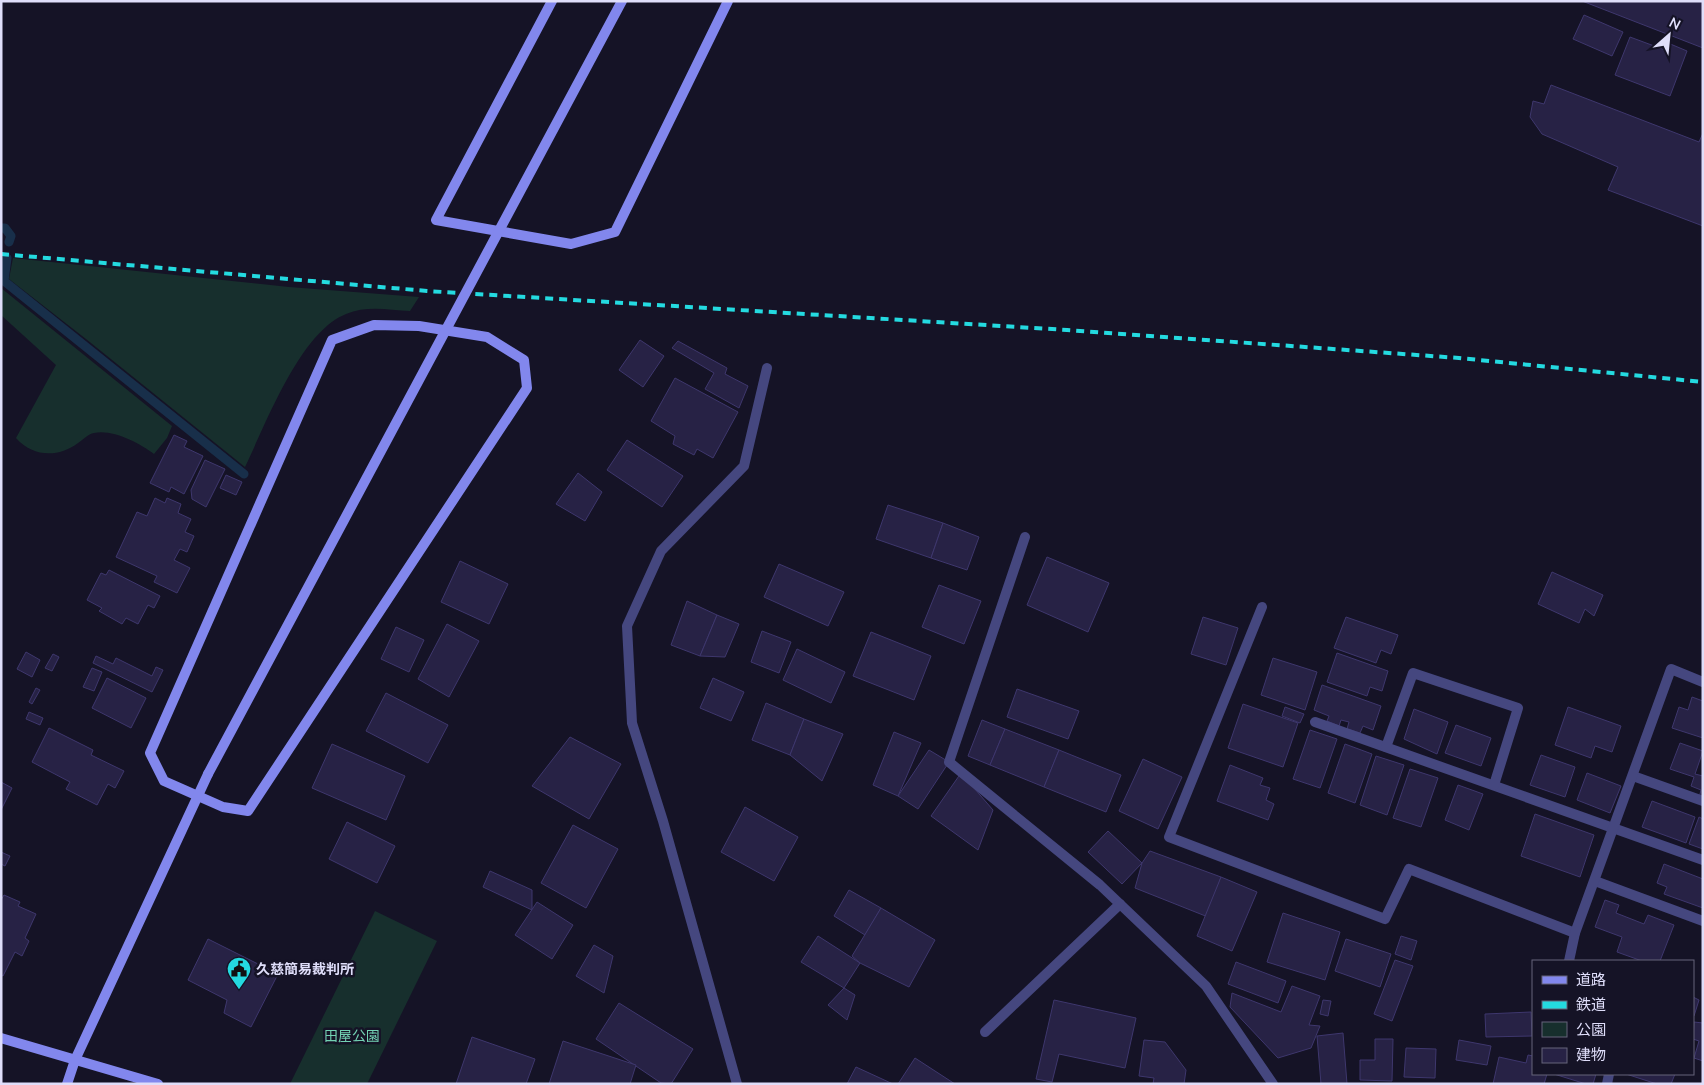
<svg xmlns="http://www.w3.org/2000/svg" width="1704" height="1085" font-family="Mulish,'Noto Sans JP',sans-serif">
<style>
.green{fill:#172f2d}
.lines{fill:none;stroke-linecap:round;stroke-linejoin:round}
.stream{stroke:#182f4a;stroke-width:9}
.building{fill:#272245;stroke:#3e376d}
.street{stroke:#45477f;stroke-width:10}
.secondary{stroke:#8287ed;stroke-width:10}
.rail{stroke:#24dae0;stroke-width:4;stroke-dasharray:8 6;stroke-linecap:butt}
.secondary-bridge{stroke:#8287ed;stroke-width:10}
.labels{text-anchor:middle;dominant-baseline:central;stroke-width:5;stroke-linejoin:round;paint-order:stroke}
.poi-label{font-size:14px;font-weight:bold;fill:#dfdefa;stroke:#151326;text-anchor:start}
.park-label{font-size:14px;fill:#73d1b3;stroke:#151326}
</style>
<rect width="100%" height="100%" fill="#151326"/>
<g class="green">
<path d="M 13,258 L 289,287 L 419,297 L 410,311 C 389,310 367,305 346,314 C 300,332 266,424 245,467 L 86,339 L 9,279 Z"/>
<path d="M 1,288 L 172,426 L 167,438 L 154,454 C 139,443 113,429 94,433 C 88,434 83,440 78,443 C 58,458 33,457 16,438 L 56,365 L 1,315 Z"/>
<polygon points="375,911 437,941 367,1084 290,1084"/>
</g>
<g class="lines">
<g class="stream">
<polyline points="1,228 5,228 11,236 9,242"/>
<polyline points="7,258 4,281 244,474"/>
</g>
</g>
<g class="building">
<polygon points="1582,1 1703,1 1703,48"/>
<polygon points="1584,15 1623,32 1612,56 1573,39"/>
<polygon points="1630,37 1665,50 1668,43 1687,51 1670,96 1615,75"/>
<polygon points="1551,85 1699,142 1703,133 1703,226 1608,190 1618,167 1542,134 1530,117 1533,101 1544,104"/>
<polygon points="640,340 664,356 643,387 619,370"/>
<polygon points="678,341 727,368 725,374 748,386 739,408 705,389 714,373 672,348"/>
<polygon points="675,378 738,412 713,458 697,449 694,455 673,444 675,436 651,421"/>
<polygon points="174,435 187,441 184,447 203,456 184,494 171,487 169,492 150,483"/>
<polygon points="627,440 683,476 662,507 607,470"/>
<polygon points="205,460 225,469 206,507 192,499 191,490"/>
<polygon points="578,473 602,492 585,521 556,504"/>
<polygon points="226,475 242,482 236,495 220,488"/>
<polygon points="155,498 165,503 167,498 181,504 178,513 191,519 185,532 194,536 187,552 180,549 174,560 190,568 177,593 154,582 157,576 116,557 137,512 147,516"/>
<polygon points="888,505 943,523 931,558 876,539"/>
<polygon points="943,523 979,537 967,570 931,558"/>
<polygon points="1047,557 1109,583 1088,632 1027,605"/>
<polygon points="460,561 508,584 489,624 441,602"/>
<polygon points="779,564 844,592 828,626 764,597"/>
<polygon points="109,570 160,596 154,608 148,605 138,624 126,618 122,624 99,611 102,608 87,600 101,573 106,575"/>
<polygon points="1552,572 1603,595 1594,616 1585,609 1579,623 1538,604"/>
<polygon points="939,585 981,601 964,644 922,627"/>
<polygon points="687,601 717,615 700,656 671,645"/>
<polygon points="717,615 739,624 725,657 700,656"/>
<polygon points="1203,617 1238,628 1226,665 1191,654"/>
<polygon points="1346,617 1398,635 1391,654 1381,650 1376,663 1334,648"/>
<polygon points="447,624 479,641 449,697 418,679"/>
<polygon points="396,627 424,640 409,672 381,659"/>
<polygon points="762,631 791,642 779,673 751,662"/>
<polygon points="871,632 931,656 914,700 853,676"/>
<polygon points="797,649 845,672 831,703 783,680"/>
<polygon points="26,652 40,660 32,677 17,669"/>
<polygon points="1337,653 1388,671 1382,691 1370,687 1367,696 1327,682"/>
<polygon points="53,654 59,657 52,671 45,668"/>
<polygon points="96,656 113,664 116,658 152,676 156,667 163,670 152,692 93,663"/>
<polygon points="1273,658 1317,672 1305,710 1261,695"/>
<polygon points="92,668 102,672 94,691 83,687"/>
<polygon points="107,678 146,698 131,728 92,708"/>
<polygon points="713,678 744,692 731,721 700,708"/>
<polygon points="1322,685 1381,706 1373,730 1363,726 1360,733 1347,729 1349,722 1341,720 1339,726 1327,721 1329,716 1314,710"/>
<polygon points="36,688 40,690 32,704 29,702"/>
<polygon points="1017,689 1079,711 1068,739 1007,717"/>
<polygon points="386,693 448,725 428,763 366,731"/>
<polygon points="1692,697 1703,701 1703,738 1672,728 1679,707 1688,710"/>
<polygon points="766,703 804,719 790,755 752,740"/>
<polygon points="1243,704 1298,723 1283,767 1228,748"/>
<polygon points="1285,707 1304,714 1300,723 1282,716"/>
<polygon points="1568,707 1621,726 1612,752 1595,746 1591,758 1555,745"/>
<polygon points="1414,709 1448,722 1437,754 1404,739"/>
<polygon points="29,712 43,718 40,725 26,719"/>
<polygon points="804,719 843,734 822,781 790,755"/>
<polygon points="982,720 1005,729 990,765 968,756"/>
<polygon points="1456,725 1491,738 1481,766 1445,753"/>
<polygon points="49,728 93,750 91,755 124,771 115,788 108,784 97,805 66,789 70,782 32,762"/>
<polygon points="1005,729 1059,750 1044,787 990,765"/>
<polygon points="1310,730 1337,739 1320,788 1293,779"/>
<polygon points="894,732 921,743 898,796 873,785"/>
<polygon points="570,737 621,764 589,819 532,786"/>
<polygon points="1680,743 1703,751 1695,774 1703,776 1703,799 1699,798 1701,790 1691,786 1694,777 1670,769"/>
<polygon points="332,744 405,776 386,820 312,788"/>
<polygon points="1345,744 1372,754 1355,803 1328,793"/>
<polygon points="929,750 949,762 918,809 898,796"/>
<polygon points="1059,750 1121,775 1106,812 1044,787"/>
<polygon points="1541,755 1575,767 1565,797 1530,785"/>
<polygon points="1376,756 1404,765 1387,815 1360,805"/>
<polygon points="1143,759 1182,777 1158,829 1119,811"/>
<polygon points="1230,765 1263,778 1260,785 1270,788 1266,800 1274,804 1268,820 1217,801"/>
<polygon points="1410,769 1438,778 1421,827 1393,818"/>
<polygon points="961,773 993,810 978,850 931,816"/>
<polygon points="1587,773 1621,786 1610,813 1577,800"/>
<polygon points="1,782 12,788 1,810"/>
<polygon points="1458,785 1483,794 1469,830 1445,820"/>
<polygon points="1652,801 1695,817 1686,843 1642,827"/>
<polygon points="745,807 798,837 774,881 721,852"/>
<polygon points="1535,814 1594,835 1580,877 1521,856"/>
<polygon points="1699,817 1703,819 1703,849 1689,844"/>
<polygon points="347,822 395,846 377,883 329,859"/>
<polygon points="573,825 618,849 586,908 541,883"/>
<polygon points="1108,831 1142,863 1122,884 1088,852"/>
<polygon points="1150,851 1221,877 1208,917 1135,888 1142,863"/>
<polygon points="1,852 10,856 5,866 1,864"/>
<polygon points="1664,864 1703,879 1703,908 1664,894 1667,887 1657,883"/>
<polygon points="490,871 532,890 532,910 483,887"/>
<polygon points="1221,877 1257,892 1232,951 1197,936"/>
<polygon points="849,890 881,908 865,935 834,916"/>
<polygon points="4,895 20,902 18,906 36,914 25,938 29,941 22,956 15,952 3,976 1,975 1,900"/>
<polygon points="1605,900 1619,905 1616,913 1644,924 1648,915 1674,925 1660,961 1642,961 1617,952 1622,937 1595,927"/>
<polygon points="537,902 573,925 552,959 515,935"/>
<polygon points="881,908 935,940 909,987 860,963 852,956"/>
<polygon points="1283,913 1340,932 1325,980 1267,962"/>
<polygon points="818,936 860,963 844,988 801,962"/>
<polygon points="1401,936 1417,941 1411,960 1395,954"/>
<polygon points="208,939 278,974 251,1027 224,1013 227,1000 188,980"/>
<polygon points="1346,939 1391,954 1380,987 1335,971"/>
<polygon points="594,945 613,956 604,993 576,976"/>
<polygon points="1395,960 1413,966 1392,1021 1374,1014"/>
<polygon points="1236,962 1286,981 1278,1003 1228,984"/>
<polygon points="1292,986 1320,996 1309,1025 1320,1026 1311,1048 1278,1058 1230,1007 1232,993 1281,1012"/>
<polygon points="844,988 855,995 847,1020 828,1005"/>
<polygon points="1693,997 1699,1000 1694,1016 1693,1015"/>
<polygon points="1054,1000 1136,1018 1125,1068 1059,1054 1052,1082 1036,1079"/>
<polygon points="1323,1000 1331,1001 1328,1016 1320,1014"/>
<polygon points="619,1003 693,1049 671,1084 661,1083 596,1039"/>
<polygon points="1531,1012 1532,1036 1486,1037 1485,1014"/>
<polygon points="1694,1022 1703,1023 1703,1061 1694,1058 1699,1041 1693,1039"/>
<polygon points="1343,1033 1347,1084 1321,1084 1317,1036"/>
<polygon points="472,1037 535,1059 526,1084 456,1084"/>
<polygon points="1375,1039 1393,1039 1392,1081 1360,1080 1360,1060 1375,1060"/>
<polygon points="1144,1040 1165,1042 1186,1070 1184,1084 1153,1084 1154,1078 1139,1076"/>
<polygon points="1459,1040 1491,1046 1487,1065 1456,1060"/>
<polygon points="563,1041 636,1065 630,1084 549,1084"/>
<polygon points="1406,1048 1436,1049 1435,1078 1404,1077"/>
<polygon points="1528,1055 1533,1056 1533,1074 1547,1074 1544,1084 1493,1084 1499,1057 1526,1063"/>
<polygon points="915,1058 955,1084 898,1084"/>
<polygon points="856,1067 893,1084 847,1084"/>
<polygon points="1554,1074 1596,1074 1593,1084 1586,1084"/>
<polygon points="1626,1074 1675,1074 1671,1084 1657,1084"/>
</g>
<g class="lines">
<g class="street">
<polyline points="1025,537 949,762 1100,885 1206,986 1273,1084"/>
<polyline points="1262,607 1169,837 1385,919 1409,869 1575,933"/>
<polyline points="1315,722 1703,860"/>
<polyline points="1386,747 1413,673 1518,708 1494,785"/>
<polyline points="1633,776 1703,801"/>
<polyline points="1595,881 1703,921"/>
<polyline points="1569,961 1575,933 1671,669 1703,682"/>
<polyline points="985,1032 1120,904"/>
<polyline points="737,1084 663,821 632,723 627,626 661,551 744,466 767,368"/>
<polyline points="1607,1084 1609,1074"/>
</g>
<g class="secondary">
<polyline points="552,1 436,220 571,244 615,232 728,1"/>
<polygon points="374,325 419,326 487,337 524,360 527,388 248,811 223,807 164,781 150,753 332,340"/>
<polyline points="1,1038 158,1084"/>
<polyline points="67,1084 75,1060 208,774"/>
</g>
<polyline class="rail" points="1,254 427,291 1067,330 1459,358 1703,382"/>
<polyline class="secondary-bridge" points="208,774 622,1"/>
</g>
<defs>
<symbol id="civic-pin" viewBox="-11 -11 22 30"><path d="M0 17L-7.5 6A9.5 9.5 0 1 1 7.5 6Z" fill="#24dae0" stroke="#151326"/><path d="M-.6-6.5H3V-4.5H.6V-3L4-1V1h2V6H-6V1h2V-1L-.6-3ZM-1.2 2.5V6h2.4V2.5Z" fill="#111"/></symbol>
</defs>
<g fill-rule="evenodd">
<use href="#civic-pin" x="225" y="955" width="28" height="38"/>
</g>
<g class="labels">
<g class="poi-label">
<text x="256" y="969">久慈簡易裁判所</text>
</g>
<g class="park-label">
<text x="352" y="1036">田屋公園</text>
</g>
</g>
<rect width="1704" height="1085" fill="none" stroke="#dfdefa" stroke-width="5"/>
<rect x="1532" y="960" width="162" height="115" fill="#151326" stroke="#66647b"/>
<rect x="1542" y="976" width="25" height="8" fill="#8287ed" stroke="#66647b"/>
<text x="1576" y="985" font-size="15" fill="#dfdefa">道路</text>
<rect x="1542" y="1001" width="25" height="8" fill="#24dae0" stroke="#66647b"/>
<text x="1576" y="1010" font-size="15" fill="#dfdefa">鉄道</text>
<rect x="1542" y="1022" width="25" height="15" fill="#172f2d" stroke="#66647b"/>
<text x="1576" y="1035" font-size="15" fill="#dfdefa">公園</text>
<rect x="1542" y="1048" width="25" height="15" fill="#272245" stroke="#66647b"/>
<text x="1576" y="1060" font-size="15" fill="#dfdefa">建物</text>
<g transform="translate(1669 35) rotate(27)" stroke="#151326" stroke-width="4" paint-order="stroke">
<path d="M0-4L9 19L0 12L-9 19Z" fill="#dfdefa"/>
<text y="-8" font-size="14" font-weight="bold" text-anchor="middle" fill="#dfdefa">N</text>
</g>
</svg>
